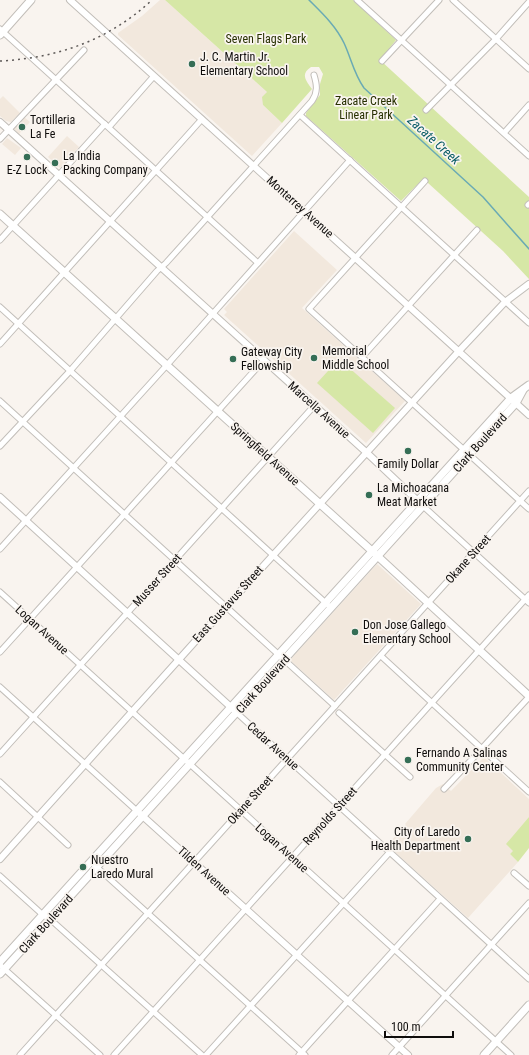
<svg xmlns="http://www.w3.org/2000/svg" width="529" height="1055" font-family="'Roboto Condensed',sans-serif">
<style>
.built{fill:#f2e8dd}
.green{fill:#d6e7a6}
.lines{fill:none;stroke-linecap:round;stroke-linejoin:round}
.stream{stroke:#6aaab4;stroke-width:1.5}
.minor-casing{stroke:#c2beb9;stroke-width:7}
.tertiary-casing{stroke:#c2beb9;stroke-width:8}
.secondary-casing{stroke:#c2beb9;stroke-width:9}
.minor{stroke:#fff;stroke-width:5}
.tertiary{stroke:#fff;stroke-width:6}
.secondary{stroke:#fff;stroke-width:7}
.rail{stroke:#5e5a58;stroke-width:1.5;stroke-dasharray:2 4;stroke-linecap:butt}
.poi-dot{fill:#356e56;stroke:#f9f4ef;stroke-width:1.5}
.labels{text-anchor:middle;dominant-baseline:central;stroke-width:3.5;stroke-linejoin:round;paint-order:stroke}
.park-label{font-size:12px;fill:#273000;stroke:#f9f4ef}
.poi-label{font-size:12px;fill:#0f0d0c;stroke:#f9f4ef;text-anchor:start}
.street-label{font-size:12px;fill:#0f0d0c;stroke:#f9f4ef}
.water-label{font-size:13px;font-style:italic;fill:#055a64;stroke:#f9f4ef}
</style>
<rect width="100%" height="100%" fill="#f9f4ef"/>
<g class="built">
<polygon points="160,0 165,0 267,92 263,105 282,123 252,156 118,35 118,33 142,16"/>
<polygon points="3,96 20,113 11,122 6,121 0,116 0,99"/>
<polygon points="24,117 30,122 19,134 14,129"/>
<polygon points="67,136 79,147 60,168 48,157"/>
<polygon points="7,138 21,148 15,155 2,144"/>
<polygon points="294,231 337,270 302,308 405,401 366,443 224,315 227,312 224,309"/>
<polygon points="377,564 421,604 334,700 290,660"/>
<polygon points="484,757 529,799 529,817 514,851 510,854 518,862 468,918 387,845 406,825 405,824 436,788 443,784 451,791"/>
</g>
<g class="green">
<path d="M 165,0 L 353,0 L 396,40 L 380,60 L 529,197 L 529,279 L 503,251 L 428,183 L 422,180 L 401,201 L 306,116 L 306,113 L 320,95 L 320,84 L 323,74 L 319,67 L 311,67 C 300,74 306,81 312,89 L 282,123 L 263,105 L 262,97 L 267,92 Z"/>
<polygon points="339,359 395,408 373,433 317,383"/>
<polygon points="529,817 529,848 518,862 510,854 513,851 506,844"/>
</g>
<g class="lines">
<path class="stream" d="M 309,0 C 322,13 336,26 344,43 C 351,58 354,74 364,88 L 483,197 L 529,249"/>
<defs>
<g id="minor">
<polyline points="357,0 529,156"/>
<polyline points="453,0 529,69"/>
<polyline points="0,29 258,263"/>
<polyline points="382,61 439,0"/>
<polyline points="426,110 496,39 529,2"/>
<polyline points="300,115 529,323"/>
<polyline points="109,127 154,76"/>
<polyline points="504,133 529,105"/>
<polyline points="0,139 84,50"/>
<polyline points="425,181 309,309 529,509"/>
<polyline points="528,205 529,204"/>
<polyline points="0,240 105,124"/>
<polyline points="0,307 328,605"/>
<polyline points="0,344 202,119"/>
<polyline points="362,357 477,230"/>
<polyline points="0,401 335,706"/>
<path d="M 0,446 L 70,371 L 157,271 L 166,263 L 312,101 C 318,92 317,85 314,75"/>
<polyline points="423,506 529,603"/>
<polyline points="0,549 167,365 350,160"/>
<polyline points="0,592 511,1055"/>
<polyline points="0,652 264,360"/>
<polyline points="381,656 529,792"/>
<polyline points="0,687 137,811"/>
<polyline points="237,713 529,979"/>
<polyline points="339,713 410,777"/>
<polyline points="0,754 314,406"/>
<polyline points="0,782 68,845"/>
<path d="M 444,789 C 473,759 500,728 529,697"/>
<polyline points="91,862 305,1055"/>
<polyline points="514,873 529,886"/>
<polyline points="0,876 43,915 50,919 202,1055"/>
<polyline points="0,965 100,1055"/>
<polyline points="20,1055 529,491"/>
<polyline points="114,1055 529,595"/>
<polyline points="206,1055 389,853"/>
<polyline points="299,1055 440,899"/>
<polyline points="392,1055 529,903"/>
</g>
<g id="tertiary">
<polyline points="70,0 529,415"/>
<polyline points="0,122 366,452 421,504"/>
<polyline points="0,497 234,710"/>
<polyline points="137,811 408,1055"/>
<polyline points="0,859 226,607 459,351 505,302 529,284"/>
</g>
<g id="secondary">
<polyline points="0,35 31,0"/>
<polyline points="0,214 372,551 529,696"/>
<polyline points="0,962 511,398 529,385"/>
<polyline points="0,974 516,403 523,390"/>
<polyline points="484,1055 529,1005"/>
</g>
</defs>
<use href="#minor" class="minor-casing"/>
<use href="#tertiary" class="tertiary-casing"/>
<use href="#secondary" class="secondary-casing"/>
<use href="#minor" class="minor"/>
<use href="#tertiary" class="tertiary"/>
<use href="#secondary" class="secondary"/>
<path class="rail" d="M 0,61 C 58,58 109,40 152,0"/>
</g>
<g class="poi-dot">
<circle cx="192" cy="64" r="4"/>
<circle cx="22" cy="127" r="4"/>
<circle cx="27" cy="157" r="4"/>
<circle cx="55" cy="163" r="4"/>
<circle cx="314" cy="358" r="4"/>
<circle cx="233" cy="359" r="4"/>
<circle cx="408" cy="451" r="4"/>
<circle cx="369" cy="495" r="4"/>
<circle cx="355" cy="632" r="4"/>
<circle cx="408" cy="760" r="4"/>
<circle cx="468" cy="839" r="4"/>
<circle cx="83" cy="867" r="4"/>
</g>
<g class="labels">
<g class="park-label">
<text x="266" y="39">Seven Flags Park</text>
<text x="366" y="101">Zacate Creek<tspan x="366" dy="14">Linear Park</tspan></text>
</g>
<g class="poi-label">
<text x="200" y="57">J. C. Martin Jr.<tspan x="200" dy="14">Elementary School</tspan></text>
<text x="30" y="120">Tortilleria<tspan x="30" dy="14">La Fe</tspan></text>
<text x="63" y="156">La India<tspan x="63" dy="14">Packing Company</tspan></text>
<text x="27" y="170" text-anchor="middle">E-Z Lock</text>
<text x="322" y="351">Memorial<tspan x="322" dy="14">Middle School</tspan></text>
<text x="241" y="352">Gateway City<tspan x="241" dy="14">Fellowship</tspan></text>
<text x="408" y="464" text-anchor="middle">Family Dollar</text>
<text x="377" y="488">La Michoacana<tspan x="377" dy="14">Meat Market</tspan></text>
<text x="363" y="625">Don Jose Gallego<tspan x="363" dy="14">Elementary School</tspan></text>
<text x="416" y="753">Fernando A Salinas<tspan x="416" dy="14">Community Center</tspan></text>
<text x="460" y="832" text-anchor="end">City of Laredo<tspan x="460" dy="14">Health Department</tspan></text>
<text x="91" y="860">Nuestro<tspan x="91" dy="14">Laredo Mural</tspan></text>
</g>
<g class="street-label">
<text transform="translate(300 207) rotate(42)">Monterrey Avenue</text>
<text transform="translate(319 410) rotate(42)">Marcella Avenue</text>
<text transform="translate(480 443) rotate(-48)">Clark Boulevard</text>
<text transform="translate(265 454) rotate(42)">Springfield Avenue</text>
<text transform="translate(468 559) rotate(-48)">Okane Street</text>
<text transform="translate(157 580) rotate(-48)">Musser Street</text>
<text transform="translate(228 604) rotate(-48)">East Gustavus Street</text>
<text transform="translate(42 630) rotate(42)">Logan Avenue</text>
<text transform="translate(263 684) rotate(-48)">Clark Boulevard</text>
<text transform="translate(273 746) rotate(42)">Cedar Avenue</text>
<text transform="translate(250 800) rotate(-48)">Okane Street</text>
<text transform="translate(330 816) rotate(-48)">Reynolds Street</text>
<text transform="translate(282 848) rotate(42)">Logan Avenue</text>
<text transform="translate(204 871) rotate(42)">Tilden Avenue</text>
<text transform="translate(46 924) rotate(-48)">Clark Boulevard</text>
</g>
<g class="water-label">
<text transform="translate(434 140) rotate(42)">Zacate Creek</text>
</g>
</g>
<path d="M385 1031v6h68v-6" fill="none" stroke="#0f0d0c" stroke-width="2"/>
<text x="391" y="1031" font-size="12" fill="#0f0d0c" stroke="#f9f4ef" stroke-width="3" paint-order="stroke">100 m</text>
</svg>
